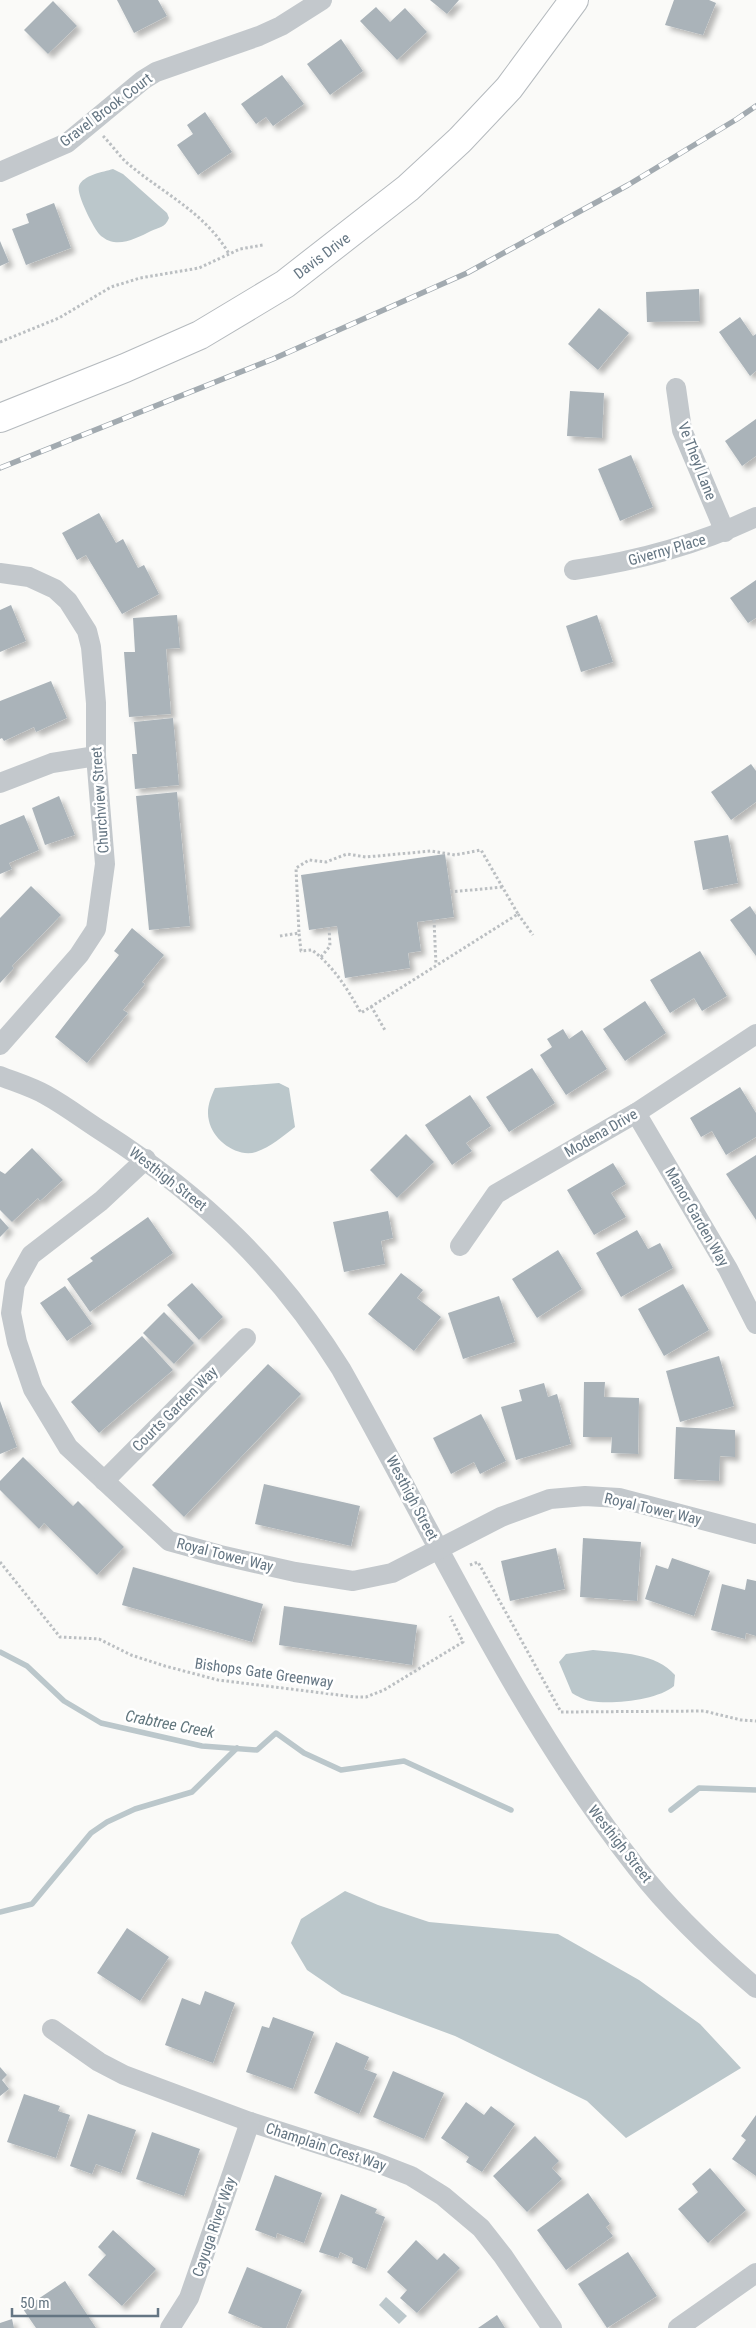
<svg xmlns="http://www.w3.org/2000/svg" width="756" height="2328" font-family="'Roboto Condensed',sans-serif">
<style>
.water{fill:#bbc7cb}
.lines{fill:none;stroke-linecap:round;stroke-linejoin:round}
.stream{stroke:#bbc7cb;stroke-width:5.5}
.building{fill:#aab3b9;filter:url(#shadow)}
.primary-casing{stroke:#b5babe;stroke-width:30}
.path{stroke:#bbbfc2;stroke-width:3;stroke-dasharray:2.5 2.5;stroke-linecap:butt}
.street{stroke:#c3c8cc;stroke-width:20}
.primary{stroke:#fff;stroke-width:28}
.rail-casing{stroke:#a2aab0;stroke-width:5.5}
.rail{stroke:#fff;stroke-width:4;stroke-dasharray:11;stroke-linecap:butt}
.labels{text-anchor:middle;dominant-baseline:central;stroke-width:5;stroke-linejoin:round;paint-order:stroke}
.street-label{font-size:15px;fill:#657683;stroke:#fff}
.water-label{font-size:16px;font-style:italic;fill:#60757c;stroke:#fff}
</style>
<defs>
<filter id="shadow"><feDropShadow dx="4.5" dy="4.5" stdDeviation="2.5" flood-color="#0004"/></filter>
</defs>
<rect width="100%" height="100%" fill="#fafaf8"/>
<g class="water">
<path d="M 113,169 L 123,174 L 167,213 L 169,218 C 165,228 159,227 151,231 C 141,236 126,244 114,242 C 110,242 103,238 100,235 C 94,229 76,194 79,186 C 83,175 103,172 113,169 Z"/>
<path d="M 279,1083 L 289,1088 L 295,1127 C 283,1136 271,1147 256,1152 C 237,1158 213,1140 209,1121 C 206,1109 210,1099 215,1088 Z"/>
<path d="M 593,1650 C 621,1653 656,1653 675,1675 L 674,1686 C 658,1700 612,1705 590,1701 C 584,1700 577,1696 572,1693 L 559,1662 L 566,1654 Z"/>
<polygon points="345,1891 378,1905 429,1922 558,1934 639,1980 700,2024 741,2068 626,2138 587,2101 455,2036 342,1994 307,1970 291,1943 301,1919"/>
<polygon points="386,2297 407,2316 399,2324 379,2305"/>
</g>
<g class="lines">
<g class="stream">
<polyline points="0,1652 27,1666 64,1701 101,1723 202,1746 257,1750 276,1733 304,1753 341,1770 404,1761 511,1810"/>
<polyline points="671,1810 699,1788 756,1790"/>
<polyline points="0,1912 32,1904 91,1833 107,1822 135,1809 192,1792 237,1748"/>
</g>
</g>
<g class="building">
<polygon points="117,0 158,0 167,16 134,33"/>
<polygon points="430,0 459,0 447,14"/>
<polygon points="674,0 709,0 716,3 703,35 665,25"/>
<polygon points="53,1 77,26 48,54 24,30"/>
<polygon points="376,7 390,22 405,8 427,32 397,60 360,21"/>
<polygon points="341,39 363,71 330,95 307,64"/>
<polygon points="282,75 304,104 273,126 266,117 256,124 241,104"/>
<polygon points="205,112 232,152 198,175 177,145 193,134 187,125"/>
<polygon points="54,203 71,248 26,265 12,229 29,223 26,214"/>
<polygon points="0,241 9,262 0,266"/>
<polygon points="699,289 700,321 647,322 646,292"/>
<polygon points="599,308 629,333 598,370 568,344"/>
<polygon points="740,317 753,336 756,334 756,371 750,376 719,332"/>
<polygon points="570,391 604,393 602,438 567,436"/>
<polygon points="756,419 756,456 742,466 725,441"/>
<polygon points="631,455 653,507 620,521 598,469"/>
<polygon points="99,513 116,543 123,539 138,568 144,565 159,594 122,614 86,555 77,560 62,533"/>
<polygon points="756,580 756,618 748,623 730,598"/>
<polygon points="11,605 26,641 0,652 0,610"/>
<polygon points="177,615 180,648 166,649 171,714 129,717 124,652 135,652 133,618"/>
<polygon points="597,615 613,662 581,672 566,626"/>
<polygon points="51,681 67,718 36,732 34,727 4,741 2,738 0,739 0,701"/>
<polygon points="173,718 179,785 135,789 132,754 137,754 134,722"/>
<polygon points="751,764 756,771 756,802 731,820 711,792"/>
<polygon points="177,792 190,926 149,930 136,796"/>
<polygon points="59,796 75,835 45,845 32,808"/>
<polygon points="24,815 39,850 9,863 12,869 0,874 0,825"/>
<polygon points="728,835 738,883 703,890 694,841"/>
<polygon points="445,854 454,917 417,922 421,951 408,953 410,968 345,978 337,926 309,930 301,875"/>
<polygon points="31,886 61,915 12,966 14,968 0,983 0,918"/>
<polygon points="750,906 756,915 756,956 730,920"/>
<polygon points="132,928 164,955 142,982 145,984 123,1010 128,1013 87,1063 55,1037 119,955 114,951"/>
<polygon points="700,951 727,996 702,1011 694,998 670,1013 650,980"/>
<polygon points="645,1001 666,1033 625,1061 603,1029"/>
<polygon points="563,1029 569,1039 582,1030 607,1069 566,1095 540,1055 552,1047 547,1039"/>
<polygon points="532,1068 555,1103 509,1132 486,1097"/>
<polygon points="740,1087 756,1113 756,1137 726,1155 712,1131 701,1137 690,1118"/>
<polygon points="470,1095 491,1126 466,1143 472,1151 452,1165 425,1125"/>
<polygon points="406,1134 434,1162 397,1198 370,1170"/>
<polygon points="32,1148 63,1180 40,1201 38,1198 12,1222 0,1210 0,1171 5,1174"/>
<polygon points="756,1155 756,1220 726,1174"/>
<polygon points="613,1163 626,1184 611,1193 626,1217 594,1235 567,1190"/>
<polygon points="388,1211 393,1238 381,1241 385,1264 344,1272 333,1222"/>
<polygon points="148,1217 173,1253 90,1312 67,1279 93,1261 90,1258"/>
<polygon points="0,1218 9,1228 0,1237"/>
<polygon points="637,1230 648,1249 660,1243 673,1268 621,1297 596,1253"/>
<polygon points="558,1250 582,1289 537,1318 512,1279"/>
<polygon points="401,1273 423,1290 417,1298 441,1317 414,1351 368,1314"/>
<polygon points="192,1283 223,1317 199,1340 167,1305"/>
<polygon points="683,1284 709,1330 664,1356 638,1309"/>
<polygon points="65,1286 92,1324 67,1341 40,1303"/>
<polygon points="499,1296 515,1342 463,1359 448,1313"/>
<polygon points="164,1312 194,1343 174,1364 143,1333"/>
<polygon points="142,1336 173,1370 99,1433 71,1402"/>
<polygon points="719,1356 734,1406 680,1422 666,1371"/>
<polygon points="268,1364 301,1394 184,1517 152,1485"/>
<polygon points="584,1382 605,1382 604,1397 639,1398 638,1454 611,1453 612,1437 583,1437"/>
<polygon points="544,1383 548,1397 557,1394 571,1444 516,1460 501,1407 522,1401 519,1390"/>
<polygon points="0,1401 17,1447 0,1454"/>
<polygon points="481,1414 506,1461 480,1474 474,1462 451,1474 433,1438"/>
<polygon points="676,1427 735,1430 735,1457 720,1456 719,1481 674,1479"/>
<polygon points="23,1457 73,1506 78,1501 124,1547 97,1575 44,1523 39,1529 0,1490 0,1481"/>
<polygon points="264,1484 360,1506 351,1546 255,1524"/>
<polygon points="583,1538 641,1542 637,1601 580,1597"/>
<polygon points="556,1548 565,1589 510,1601 501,1561"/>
<polygon points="672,1558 710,1571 694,1616 645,1599 656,1565 668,1569"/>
<polygon points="133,1567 263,1604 252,1642 122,1605"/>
<polygon points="747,1579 756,1581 756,1636 746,1633 745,1639 711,1630 722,1584 745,1590"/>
<polygon points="284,1606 417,1625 412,1665 279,1645"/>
<polygon points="127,1928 169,1957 140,2001 97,1973"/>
<polygon points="205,1991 235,2003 213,2063 165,2045 182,1998 200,2005"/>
<polygon points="273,2017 314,2032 293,2089 246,2072 262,2026 269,2028"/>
<polygon points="336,2042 369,2057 364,2069 377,2074 359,2114 314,2093"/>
<polygon points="0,2067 7,2075 2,2080 9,2089 0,2096"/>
<polygon points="393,2071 444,2093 424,2139 373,2117"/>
<polygon points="24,2094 60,2106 58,2111 70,2115 56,2158 7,2142"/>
<polygon points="466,2102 484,2115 491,2106 515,2124 482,2172 466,2162 469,2157 441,2138"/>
<polygon points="88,2114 136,2130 121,2173 96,2164 92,2174 70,2166"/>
<polygon points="756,2115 756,2176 732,2159 746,2140 741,2136"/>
<polygon points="152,2132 200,2149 184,2196 136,2179"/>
<polygon points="535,2136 559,2161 552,2168 562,2179 527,2212 493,2176"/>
<polygon points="710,2168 746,2210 708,2243 678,2209 698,2192 692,2184"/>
<polygon points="275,2175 322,2193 304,2243 277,2233 276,2238 255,2230"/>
<polygon points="588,2193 610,2224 606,2227 613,2236 566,2270 537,2230"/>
<polygon points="341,2194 377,2209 375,2213 385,2217 366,2269 352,2263 353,2258 340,2252 338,2258 319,2252"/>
<polygon points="113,2230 156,2269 122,2306 88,2275 106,2255 98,2247"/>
<polygon points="416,2240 437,2260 444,2253 460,2268 417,2313 400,2298 407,2290 387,2272"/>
<polygon points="628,2252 657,2296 607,2328 578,2284"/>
<polygon points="247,2267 302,2290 286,2328 263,2328 228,2313"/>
<polygon points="65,2281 96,2328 36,2328 23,2309"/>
<polygon points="497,2315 505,2328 478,2328"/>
<polygon points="12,2319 14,2328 0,2328 0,2323"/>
</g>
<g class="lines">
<defs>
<polyline id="primary" points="0,418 125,368 200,335 285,284 408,188 460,140 509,88 574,0"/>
</defs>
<use href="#primary" class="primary-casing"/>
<g class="path">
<path d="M 103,136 C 111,144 118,154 126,162 C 162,193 205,212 229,254"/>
<polyline points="0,342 59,318 111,287 140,278 199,268 240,249 263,245"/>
<polyline points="450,892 503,887"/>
<polyline points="518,914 533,935"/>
<polyline points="434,920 436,965"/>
<path d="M 280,936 L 299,933 L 301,951 L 312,950 C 334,967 347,988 361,1013 L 518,914 L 481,850 L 455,855 L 431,851 L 366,857 L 347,854 L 326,862 L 309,860 L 296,868 L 299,933"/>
<polyline points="321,957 330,946 329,927"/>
<polyline points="371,1006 386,1032"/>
<polyline points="0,1562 60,1637 99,1639 131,1655 165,1666 218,1680 355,1697 366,1697 384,1690 463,1642 450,1616"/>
<polyline points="470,1565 478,1562 561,1712 704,1711 741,1720 756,1721"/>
</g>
<g class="street">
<polyline points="0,172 67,143 143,80 156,72 259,36 281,26 322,0"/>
<polyline points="676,388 682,430 725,532"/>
<path d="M 574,570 C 638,561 697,545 756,517"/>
<polyline points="0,573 29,577 55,589 68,601 87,631 91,647 96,703 96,756 105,864 96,929 79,955 0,1045"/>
<polyline points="0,783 52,763 96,756"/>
<path d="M 0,1076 C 15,1082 32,1087 46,1095 C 66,1106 84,1120 103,1132 C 203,1196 278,1268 341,1369 C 436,1537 517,1716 637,1868 C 671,1912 714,1952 756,1988"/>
<polyline points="636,1113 728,1269 756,1324"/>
<polyline points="146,1159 101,1201 31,1255 15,1284 11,1313 17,1342 33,1389 68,1447 169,1541 220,1555 295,1572 353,1581 392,1573 501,1517 550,1499 585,1496 619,1498 756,1534"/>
<polyline points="460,1246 496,1194 636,1113 756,1034"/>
<polyline points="104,1481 246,1338"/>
<polyline points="52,2029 99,2062 124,2075 250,2122 375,2162 411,2176 443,2196 481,2228 503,2256 552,2328"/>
<polyline points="170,2328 189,2298 250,2122"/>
<polyline points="678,2328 756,2273"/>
</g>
<use href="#primary" class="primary"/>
<defs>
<polyline id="rail" points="0,468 273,359 467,273 628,185 737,119 756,106"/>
</defs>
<use href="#rail" class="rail-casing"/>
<use href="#rail" class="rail"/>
</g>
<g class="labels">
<g class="street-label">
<text transform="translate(106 110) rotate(-37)">Gravel Brook Court</text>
<text transform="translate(322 256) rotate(-37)">Davis Drive</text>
<text transform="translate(697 461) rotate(69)">Ve Theyl Lane</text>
<text transform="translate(667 550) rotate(-16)">Giverny Place</text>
<text transform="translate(100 800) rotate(-94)">Churchview Street</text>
<text transform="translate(601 1133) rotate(-30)">Modena Drive</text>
<text transform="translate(168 1179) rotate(38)">Westhigh Street</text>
<text transform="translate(697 1217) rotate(60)">Manor Garden Way</text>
<text transform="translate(175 1409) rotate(-45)">Courts Garden Way</text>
<text transform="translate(412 1498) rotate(62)">Westhigh Street</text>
<text transform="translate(653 1509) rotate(13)">Royal Tower Way</text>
<text transform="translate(225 1555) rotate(14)">Royal Tower Way</text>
<text transform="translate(264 1673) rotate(8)">Bishops Gate Greenway</text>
<text transform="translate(620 1844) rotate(52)">Westhigh Street</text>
<text transform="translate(326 2147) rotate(18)">Champlain Crest Way</text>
<text transform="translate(214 2227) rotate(-71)">Cayuga River Way</text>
</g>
<g class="water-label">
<text transform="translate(170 1724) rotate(11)">Crabtree Creek</text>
</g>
</g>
<path d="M12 2308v8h146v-8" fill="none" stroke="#657683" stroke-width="2.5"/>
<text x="20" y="2308" font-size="15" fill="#657683" stroke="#ffffff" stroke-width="4" paint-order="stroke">50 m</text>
</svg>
